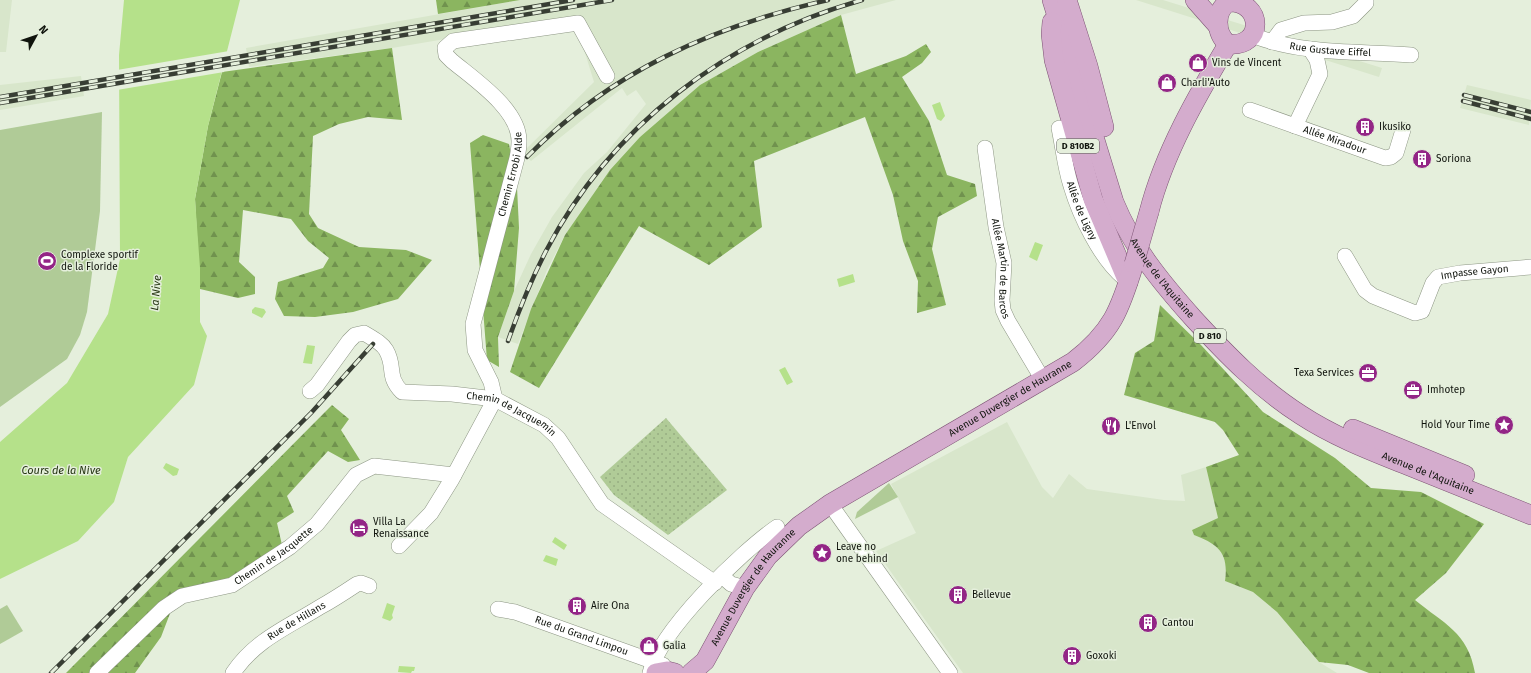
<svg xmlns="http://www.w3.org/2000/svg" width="1531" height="673" font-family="'Fira Sans',sans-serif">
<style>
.built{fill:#d8e6cb}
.grass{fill:url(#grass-dots)}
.forest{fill:url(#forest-firs)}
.park{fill:#b0cb97}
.water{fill:#b5e18a}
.pier{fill:#e5efdc}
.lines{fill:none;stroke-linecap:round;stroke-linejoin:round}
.minor-casing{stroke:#8d9684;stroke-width:16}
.major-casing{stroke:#7d5374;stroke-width:20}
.minor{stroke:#fff;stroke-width:15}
.major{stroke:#d4accd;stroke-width:19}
.rail-casing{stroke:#383e34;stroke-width:4.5}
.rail{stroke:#e5efdc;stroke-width:3;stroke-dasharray:9;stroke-linecap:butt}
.major-bridge-casing{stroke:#7d5374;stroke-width:20;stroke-linecap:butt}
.major-bridge{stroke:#d4accd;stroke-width:19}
.labels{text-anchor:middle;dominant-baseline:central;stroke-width:3;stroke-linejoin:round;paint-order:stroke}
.shield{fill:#e5efdc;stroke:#50564b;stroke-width:1}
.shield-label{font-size:9px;font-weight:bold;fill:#10140d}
.street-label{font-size:10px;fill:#10140d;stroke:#e5efdc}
.poi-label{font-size:10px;fill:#10140d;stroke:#e5efdc;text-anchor:start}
.water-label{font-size:11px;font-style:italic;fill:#253512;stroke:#e5efdc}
</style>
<defs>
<pattern id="grass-dots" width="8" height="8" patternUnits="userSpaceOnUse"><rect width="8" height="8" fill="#b0cb97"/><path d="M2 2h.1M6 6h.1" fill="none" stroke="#96ad81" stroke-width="1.8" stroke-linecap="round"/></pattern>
<pattern id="forest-firs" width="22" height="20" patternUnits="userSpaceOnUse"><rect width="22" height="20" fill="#8bb560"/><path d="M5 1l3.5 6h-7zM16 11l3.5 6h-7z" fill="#70924e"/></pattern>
</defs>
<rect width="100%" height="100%" fill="#e5efdc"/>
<g class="built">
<polygon points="0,0 12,0 6,52 0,52"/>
<polygon points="520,0 896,0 841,15 758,52 700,85 640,137 565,235 547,270 518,344 498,337 514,291 531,254 552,217 584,173 607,152 646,104 636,90 627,96 622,88 531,161 522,153 594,82 574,17 392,48 249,67 246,48"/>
<polygon points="1136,0 1163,0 1382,68 1379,77"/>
<polygon points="81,76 84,96 0,110 0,85"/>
<polygon points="1467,85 1531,100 1529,125 1460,108"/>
<polygon points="1007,422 1042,487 1053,498 1069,474 1087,489 1164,500 1185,501 1181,475 1206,467 1218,518 1192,530 1194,535 1209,540 1221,551 1227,566 1225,581 1253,592 1277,612 1319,662 1337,673 963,673 876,551 916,533 891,484"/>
</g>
<polygon class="grass" points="666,418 727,490 668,535 614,495 600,477"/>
<g class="forest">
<polygon points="436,0 520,0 438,14"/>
<polygon points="841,15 856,74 906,56 926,44 931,52 922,63 902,77 929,121 947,175 975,184 977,196 938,217 932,249 946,305 917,313 918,281 903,241 893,195 865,117 754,161 762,227 709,265 639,226 539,388 510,372 531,309 565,235 610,170 640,137 700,85 758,52"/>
<polygon points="392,48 402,120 368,117 339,124 313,136 309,214 318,228 359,247 406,250 432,260 398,299 353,312 315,317 284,316 275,299 278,282 323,268 329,258 308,241 291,219 243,210 239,262 255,277 255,294 238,298 200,289 195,199 208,126 222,72"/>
<polygon points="483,135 509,144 517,187 519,228 514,291 498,337 499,367 487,360 470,143"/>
<path d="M 1160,305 L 1201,345 L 1263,412 L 1335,458 L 1371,488 L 1421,492 L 1484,524 L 1446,573 L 1415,600 C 1444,624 1468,632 1475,673 L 1369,673 L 1348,665 L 1319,662 L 1277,612 L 1253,592 L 1225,581 C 1229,553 1218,544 1194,535 L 1192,530 L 1218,518 L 1206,467 L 1239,455 L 1223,430 L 1215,422 L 1124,395 L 1135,353 L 1154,341 Z"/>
<polygon points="332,405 349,419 341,430 360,460 348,462 328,451 287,496 294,512 277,523 282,545 228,582 179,590 161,637 135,673 66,673"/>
</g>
<g class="park">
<polygon points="102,112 100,211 87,312 80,335 67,359 0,407 0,130"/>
<polygon points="889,483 898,497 855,519 857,512"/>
<polygon points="7,605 23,631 0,644 0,609"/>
</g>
<g class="water">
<polygon points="124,0 240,0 208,126 195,199 200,268 200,322 207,336 194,385 128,457 114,502 78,541 0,579 0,442 67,383 108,314 120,259 119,55"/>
<polygon points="940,102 945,116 941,121 937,119 932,105"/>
<polygon points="1035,242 1043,245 1037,261 1029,257"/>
<polygon points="853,274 855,282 839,287 837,279"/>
<polygon points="255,307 264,309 266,312 262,318 252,313 252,310"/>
<polygon points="307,345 315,346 312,364 303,363"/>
<polygon points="785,367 793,382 787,385 779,370"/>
<polygon points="166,463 179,469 177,475 173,476 163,468"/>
<polygon points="555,537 567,545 564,550 552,542"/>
<polygon points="546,555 558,559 556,566 543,561"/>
<polygon points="387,603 395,606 392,615 393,618 390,621 382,618"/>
<polygon points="399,666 415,667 414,671 412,671 411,673 398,672"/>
</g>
<polygon class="pier" points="229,51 224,72 117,90 117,70"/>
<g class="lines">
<defs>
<g id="minor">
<path id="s1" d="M 1252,35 C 1302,55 1358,51 1411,55"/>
<polyline points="1272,42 1281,30 1304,23 1332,22 1353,16 1366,3 1366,0"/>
<path id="s2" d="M 1250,110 L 1385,158 L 1391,157 L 1396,153 L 1403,130"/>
<polyline points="1295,126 1320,74 1317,60 1310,49"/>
<path id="s3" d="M 1059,128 C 1063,147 1065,168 1071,186 C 1080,216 1100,258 1124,278"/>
<path id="s4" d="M 985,148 L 996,227 L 1004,263 L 1002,300 L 1003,310 L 1008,321 L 1043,380"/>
<path id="s5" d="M 1345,256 L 1365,290 L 1373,296 L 1415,313 L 1422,311 L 1433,283 L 1438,277 L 1460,273 L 1531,267"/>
<path id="s6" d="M 310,391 L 317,385 L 349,341 L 355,335 L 364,333 C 372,338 382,343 386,350 C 396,367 386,376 402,392 L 452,394 L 495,399 L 544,425 L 558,438 L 602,504 L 715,583"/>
<path id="s7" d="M 495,399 L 491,382 L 475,350 L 473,324 L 517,158 C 518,153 519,147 519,142 C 520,110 475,80 452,61 L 446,55 L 445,48 L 453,41 L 578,23 L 607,76"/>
<polyline points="830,504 950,673"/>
<polyline points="399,546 431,513 452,479 495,399"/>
<polyline points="722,576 731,584 745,588"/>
<path id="s8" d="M 498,609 L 515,612 L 663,665"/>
<path id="s9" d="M 97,673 L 164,608 L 182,596 L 232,585 L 290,547 L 317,524 L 356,475 L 374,466 L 454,475"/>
<path id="s10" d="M 233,673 C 255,640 288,627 320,607 C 333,600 345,592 357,584 L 361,583 L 369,586"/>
<path d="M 650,673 C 659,631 741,552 777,527"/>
</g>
<g id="major">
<path id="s11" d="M 1052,0 L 1114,202 C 1133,248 1160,281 1193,318 C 1226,354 1260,389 1301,415 C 1333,436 1369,450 1404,464 C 1447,481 1489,498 1531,515"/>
<polyline points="1067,0 1088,66 1104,127"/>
<polyline points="1195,0 1218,26"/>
<path d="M 1229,2 C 1263,1 1265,48 1228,44 C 1215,34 1214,10 1229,2 Z"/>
<polyline points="1052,22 1051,34 1054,60 1093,199 1128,282"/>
<path d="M 1149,212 C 1164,153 1197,96 1228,44"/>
<polyline points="1353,429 1465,475"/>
<polyline points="656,673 667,671 675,673"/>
<path id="s12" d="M 691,673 L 705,661 L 745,588 L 768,556 L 799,526 L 830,504 L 1073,362 C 1112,332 1120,310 1134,264"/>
</g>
</defs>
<use href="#minor" class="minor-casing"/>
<use href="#major" class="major-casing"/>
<use href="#minor" class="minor"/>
<use href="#major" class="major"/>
<defs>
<g id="rail">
<polyline points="1464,95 1531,112"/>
<polyline points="0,97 573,0"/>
<polyline points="1463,101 1531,119"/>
<polyline points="0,103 612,0"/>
<path d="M 527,157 C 610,72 713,26 828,0"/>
<path d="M 508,341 C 519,310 531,280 546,251 C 611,126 727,38 862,0"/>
<polyline points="51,673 311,413 373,344"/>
</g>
</defs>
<use href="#rail" class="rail-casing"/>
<use href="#rail" class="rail"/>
<defs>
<polyline id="major-bridge" points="1134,264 1149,212"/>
</defs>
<use href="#major-bridge" class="major-bridge-casing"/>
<use href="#major-bridge" class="major-bridge"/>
</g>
<defs>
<symbol id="shop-disc" viewBox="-11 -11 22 22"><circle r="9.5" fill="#932586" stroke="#e5efdc"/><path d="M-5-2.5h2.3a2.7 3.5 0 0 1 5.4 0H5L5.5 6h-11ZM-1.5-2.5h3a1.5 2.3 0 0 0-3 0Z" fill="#fff"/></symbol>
<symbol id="building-disc" viewBox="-11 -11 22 22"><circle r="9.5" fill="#932586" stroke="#e5efdc"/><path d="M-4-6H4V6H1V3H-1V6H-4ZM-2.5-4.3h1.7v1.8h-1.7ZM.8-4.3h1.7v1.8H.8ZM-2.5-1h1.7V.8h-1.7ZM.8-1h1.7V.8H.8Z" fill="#fff"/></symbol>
<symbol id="stadium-disc" viewBox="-11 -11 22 22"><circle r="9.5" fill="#932586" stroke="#e5efdc"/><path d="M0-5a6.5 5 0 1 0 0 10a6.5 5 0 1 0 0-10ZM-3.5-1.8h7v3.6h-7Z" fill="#fff"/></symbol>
<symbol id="office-disc" viewBox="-11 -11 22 22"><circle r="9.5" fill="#932586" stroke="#e5efdc"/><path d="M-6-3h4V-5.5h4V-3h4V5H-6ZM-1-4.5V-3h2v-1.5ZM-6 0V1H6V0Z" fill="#fff"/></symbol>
<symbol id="sight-disc" viewBox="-11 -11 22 22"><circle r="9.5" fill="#932586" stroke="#e5efdc"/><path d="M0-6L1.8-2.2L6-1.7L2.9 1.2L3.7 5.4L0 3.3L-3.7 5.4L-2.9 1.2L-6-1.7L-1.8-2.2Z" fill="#fff"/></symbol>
<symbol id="restaurant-disc" viewBox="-11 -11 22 22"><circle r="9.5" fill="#932586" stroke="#e5efdc"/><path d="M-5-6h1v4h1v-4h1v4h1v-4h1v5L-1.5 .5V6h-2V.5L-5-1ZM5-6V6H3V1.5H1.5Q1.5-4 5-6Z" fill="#fff"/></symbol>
<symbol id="hotel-disc" viewBox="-11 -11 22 22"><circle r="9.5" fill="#932586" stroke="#e5efdc"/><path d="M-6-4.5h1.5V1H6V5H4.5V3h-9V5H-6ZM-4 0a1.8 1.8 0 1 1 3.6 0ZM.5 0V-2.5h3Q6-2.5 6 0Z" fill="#fff"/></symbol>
</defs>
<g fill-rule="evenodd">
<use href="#shop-disc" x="1187" y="52" width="22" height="22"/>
<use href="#shop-disc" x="1156" y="72" width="22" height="22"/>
<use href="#building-disc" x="1354" y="116" width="22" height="22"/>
<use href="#building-disc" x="1411" y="148" width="22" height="22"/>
<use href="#stadium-disc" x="36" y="250" width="22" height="22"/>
<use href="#office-disc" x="1357" y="362" width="22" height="22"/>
<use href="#office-disc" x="1402" y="379" width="22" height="22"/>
<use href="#sight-disc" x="1493" y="414" width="22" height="22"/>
<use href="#restaurant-disc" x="1100" y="415" width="22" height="22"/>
<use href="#hotel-disc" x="348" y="517" width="22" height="22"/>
<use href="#sight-disc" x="811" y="542" width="22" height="22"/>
<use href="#building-disc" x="947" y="584" width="22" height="22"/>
<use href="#building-disc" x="566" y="595" width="22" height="22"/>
<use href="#building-disc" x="1137" y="612" width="22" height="22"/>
<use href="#shop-disc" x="638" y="635" width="22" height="22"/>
<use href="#building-disc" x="1061" y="645" width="22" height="22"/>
</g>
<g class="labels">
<g class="shield">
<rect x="1057" y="139" width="42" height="14" rx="3"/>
<rect x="1194" y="329" width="32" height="14" rx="3"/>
</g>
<g class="shield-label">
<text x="1078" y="146">D 810B2</text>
<text x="1210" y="336">D 810</text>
</g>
<g class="street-label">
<text stroke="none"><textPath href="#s1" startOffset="80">Rue Gustave Eiffel</textPath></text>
<text stroke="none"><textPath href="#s2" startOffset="90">Allée Miradour</textPath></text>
<text stroke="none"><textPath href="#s7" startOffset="234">Chemin Errobi Alde</textPath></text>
<text stroke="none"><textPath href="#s3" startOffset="86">Allée de Ligny</textPath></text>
<text stroke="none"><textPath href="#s4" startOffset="122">Allée Martin de Barcos</textPath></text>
<text stroke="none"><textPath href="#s5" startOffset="177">Impasse Gayon</textPath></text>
<text stroke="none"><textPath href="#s11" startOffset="302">Avenue de l'Aquitaine</textPath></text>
<text stroke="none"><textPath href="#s12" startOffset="431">Avenue Duvergier de Hauranne</textPath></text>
<text stroke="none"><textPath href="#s6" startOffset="269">Chemin de Jacquemin</textPath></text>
<text stroke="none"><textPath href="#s11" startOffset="638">Avenue de l'Aquitaine</textPath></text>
<text stroke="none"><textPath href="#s9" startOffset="217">Chemin de Jacquette</textPath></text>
<text stroke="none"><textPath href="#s12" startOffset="107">Avenue Duvergier de Hauranne</textPath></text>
<text stroke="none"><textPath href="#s10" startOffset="83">Rue de Hillans</textPath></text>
<text stroke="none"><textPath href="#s8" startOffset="88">Rue du Grand Limpou</textPath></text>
</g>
<g class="poi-label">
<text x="1212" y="63">Vins de Vincent</text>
<text x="1181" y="83">Charli'Auto</text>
<text x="1379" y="127">Ikusiko</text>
<text x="1436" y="159">Soriona</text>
<text x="61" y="255">Complexe sportif<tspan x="61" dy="12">de la Floride</tspan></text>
<text x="1354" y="373" text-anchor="end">Texa Services</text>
<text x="1427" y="390">Imhotep</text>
<text x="1490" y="425" text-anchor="end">Hold Your Time</text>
<text x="1125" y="426">L'Envol</text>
<text x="373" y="522">Villa La<tspan x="373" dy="12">Renaissance</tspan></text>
<text x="836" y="547">Leave no<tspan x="836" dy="12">one behind</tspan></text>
<text x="972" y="595">Bellevue</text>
<text x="591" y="606">Aire Ona</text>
<text x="1162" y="623">Cantou</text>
<text x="663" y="646">Galia</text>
<text x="1086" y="656">Goxoki</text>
</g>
<g class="water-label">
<text transform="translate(156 293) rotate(-85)">La Nive</text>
<text x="61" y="470">Cours de la Nive</text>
</g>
</g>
<g transform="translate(36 36) rotate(50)" stroke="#e5efdc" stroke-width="3" paint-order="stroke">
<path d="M0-3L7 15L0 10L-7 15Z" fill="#10140d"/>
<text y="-6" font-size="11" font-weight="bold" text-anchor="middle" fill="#10140d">N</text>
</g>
</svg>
